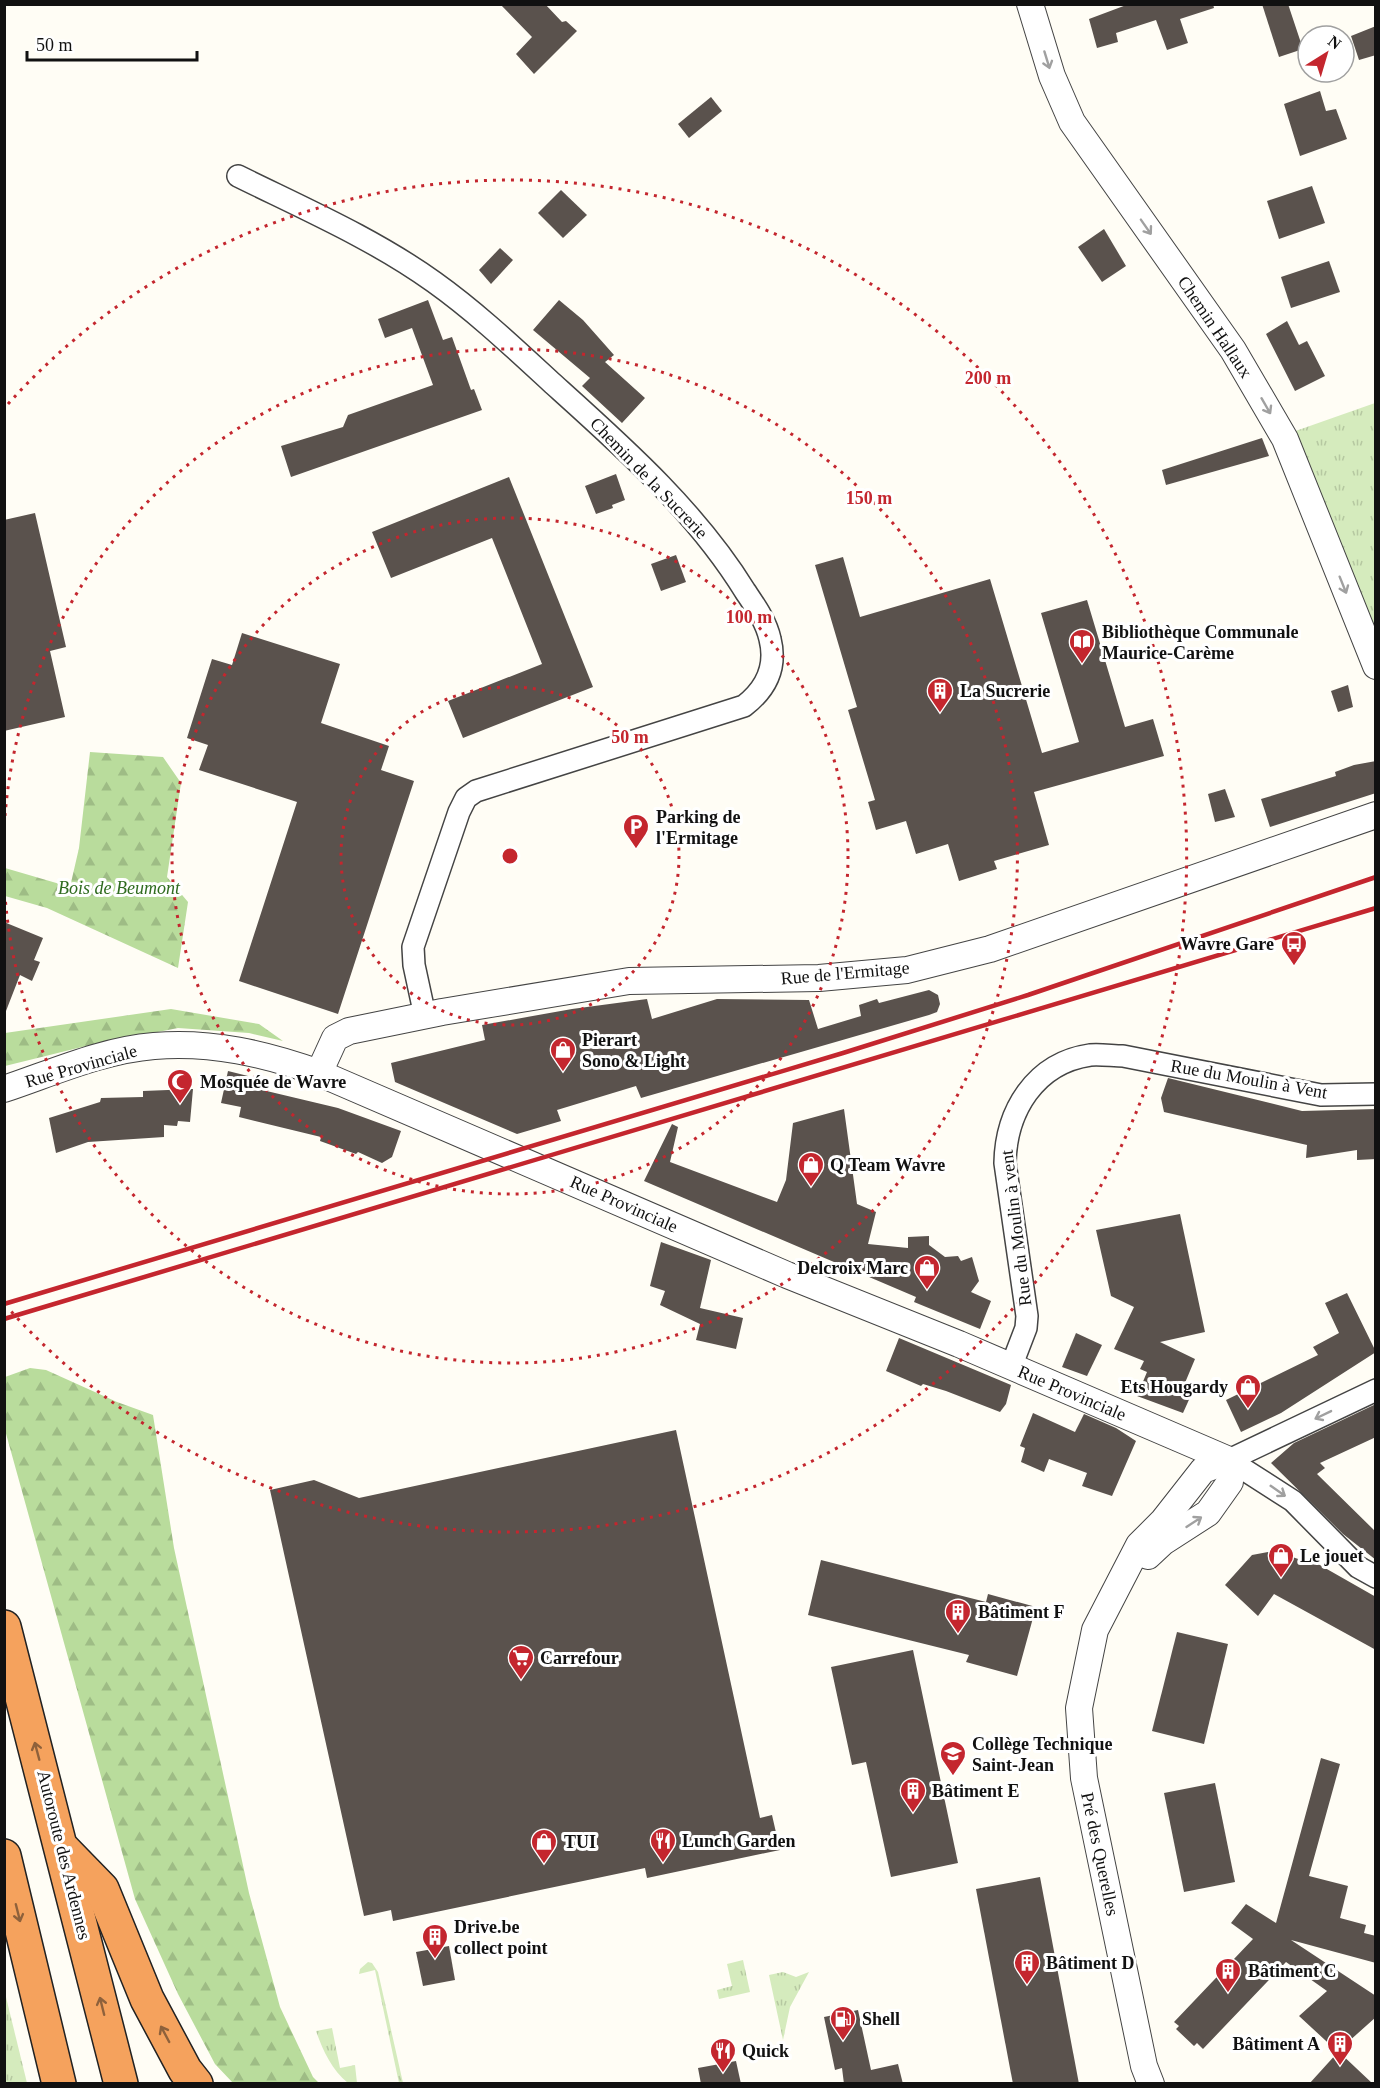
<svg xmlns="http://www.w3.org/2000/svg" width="1380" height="2088" font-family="'Times New Roman',serif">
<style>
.grass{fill:url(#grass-tufts)}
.forest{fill:url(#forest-firs)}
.building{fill:#5a524d}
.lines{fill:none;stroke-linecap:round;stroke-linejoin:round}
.minor-casing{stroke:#444;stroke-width:24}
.tertiary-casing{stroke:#444;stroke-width:28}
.motorway-casing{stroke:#222;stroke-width:36}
.minor{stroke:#fff;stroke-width:21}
.tertiary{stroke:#fff;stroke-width:26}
.motorway{stroke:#f5a25d;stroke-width:33}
.rail{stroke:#c4262e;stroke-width:4.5}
.oneway{stroke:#a0a0a0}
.oneway2{stroke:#8e613b}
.ring{fill:none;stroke:#c4262e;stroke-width:3;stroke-dasharray:3 6}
.labels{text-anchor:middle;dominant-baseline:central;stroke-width:6;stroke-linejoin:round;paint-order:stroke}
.street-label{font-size:18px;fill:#111;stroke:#fff}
.poi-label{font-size:18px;font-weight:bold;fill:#111;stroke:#fff;text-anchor:start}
.park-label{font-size:18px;font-style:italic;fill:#2f6b1f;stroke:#fff}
.centre{fill:#c4262e;stroke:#fff;stroke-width:3}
.ring-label{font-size:18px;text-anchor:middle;font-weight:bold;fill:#c4262e;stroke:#fff;stroke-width:6;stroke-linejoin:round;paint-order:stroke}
</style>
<defs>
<pattern id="grass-tufts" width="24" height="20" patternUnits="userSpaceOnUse" patternTransform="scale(1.5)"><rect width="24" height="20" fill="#d5ebbd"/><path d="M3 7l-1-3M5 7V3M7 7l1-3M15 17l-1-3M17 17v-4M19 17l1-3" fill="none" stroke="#b6c8a1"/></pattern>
<pattern id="forest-firs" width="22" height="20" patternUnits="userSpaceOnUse" patternTransform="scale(1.5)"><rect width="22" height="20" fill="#b9dc9c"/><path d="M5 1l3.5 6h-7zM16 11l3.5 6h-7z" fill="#9ebc85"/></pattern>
</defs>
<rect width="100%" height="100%" fill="#fffdf5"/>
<g class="grass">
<polygon points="1375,403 1375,656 1287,434"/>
<polygon points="743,1960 750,1992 719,1999 717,1990 732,1986 727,1964"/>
<polygon points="368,1962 372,1963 378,1972 403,2083 399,2083 375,1970 359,1974 360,1969"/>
<polygon points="783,1972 796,1977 809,1972 790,2007 783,2040 769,1975"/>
<polygon points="4,1993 5,1993 27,2083 5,2083"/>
<path d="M 332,2028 L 340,2068 L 355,2065 L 357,2083 L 348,2083 C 332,2070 323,2051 316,2031 Z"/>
</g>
<g class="forest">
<polygon points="90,752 163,757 181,783 167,877 188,902 178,968 47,908 5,896 5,868 70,887 79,848"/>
<polygon points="171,1009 259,1024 283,1041 249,1033 178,1028 82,1047 5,1066 5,1033"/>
<polygon points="30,1368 46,1370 117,1402 153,1415 174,1548 249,1893 280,2007 313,2077 319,2083 233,2083 215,2064 178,1994 135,1899 5,1430 5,1377"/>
</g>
<g class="building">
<polygon points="500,4 545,4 562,22 566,21 577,31 534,74 516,54 532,37"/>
<polygon points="1129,4 1213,4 1214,8 1180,19 1188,43 1167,50 1156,20 1116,33 1118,42 1097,48 1089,19"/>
<polygon points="1262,4 1288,4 1303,49 1279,57"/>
<polygon points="1376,26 1376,55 1359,60 1351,36"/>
<polygon points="1320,91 1326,111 1336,109 1347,139 1300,156 1284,104"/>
<polygon points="711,97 722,111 689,138 678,124"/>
<polygon points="1312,186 1325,223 1279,239 1267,201"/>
<polygon points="561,190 587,215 563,238 538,213"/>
<polygon points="1104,229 1126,266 1102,282 1078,247"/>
<polygon points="500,248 513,260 491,284 479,270"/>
<polygon points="1329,261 1340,292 1291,308 1281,277"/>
<polygon points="428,300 443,340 452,337 471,390 474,389 482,410 291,477 281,446 343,427 348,415 433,385 412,328 385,338 378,319"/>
<polygon points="559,300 583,320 614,355 605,362 645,398 622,423 582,386 590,378 533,330"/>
<polygon points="1287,321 1299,345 1307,341 1325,376 1295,391 1266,334"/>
<polygon points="1262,438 1269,456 1166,485 1162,470"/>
<polygon points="616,474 625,500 612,505 613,508 596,514 585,486"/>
<polygon points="509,477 593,687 463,738 448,701 542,664 492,538 391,578 372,532"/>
<polygon points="35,513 66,647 50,651 65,717 4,731 4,520"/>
<polygon points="676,555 686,582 661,591 651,564"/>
<polygon points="843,557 860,617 990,579 1042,753 1079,742 1041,613 1087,600 1125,727 1153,719 1164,756 1034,792 1049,845 994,861 997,869 959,881 948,844 916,854 906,821 876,830 868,802 875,800 848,710 857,707 815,565"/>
<polygon points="242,633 340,664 321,723 389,746 381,770 414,781 338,1014 239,981 297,802 199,770 208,745 187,738 212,659 232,665"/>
<polygon points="1348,685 1353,707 1338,712 1331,691"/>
<polygon points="1376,761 1376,793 1270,827 1261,799 1336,776 1335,772 1354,765"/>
<polygon points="1225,789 1235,817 1215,822 1208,794"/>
<polygon points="4,922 43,938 34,960 40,962 32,981 20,975 6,1011"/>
<polygon points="929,990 938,995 940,1004 937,1012 929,1015 641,1098 636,1086 557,1110 561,1121 517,1134 395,1082 391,1063 485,1040 482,1025 572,1009 647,999 652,1019 717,999 809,1000 818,1029 861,1016 859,1005 877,999 879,1003"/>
<polygon points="228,1071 248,1076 246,1086 338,1108 401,1131 392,1157 382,1163 358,1152 356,1154 320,1141 321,1137 239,1117 241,1107 221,1103"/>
<polygon points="1168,1078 1302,1111 1376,1109 1376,1159 1357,1160 1357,1150 1306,1158 1307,1145 1164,1112 1161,1098"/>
<polygon points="193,1089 190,1122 178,1121 177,1126 164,1125 164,1137 88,1142 56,1153 49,1118 100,1102 101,1098 143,1097 143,1091"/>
<polygon points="844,1109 857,1204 876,1212 868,1244 908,1248 908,1237 929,1236 929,1245 945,1257 958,1256 961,1261 972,1257 979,1281 971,1292 991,1301 980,1329 914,1302 916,1297 644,1181 672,1124 678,1127 670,1162 777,1202 786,1180 793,1123"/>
<polygon points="1180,1214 1205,1332 1160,1342 1195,1359 1182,1390 1192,1393 1183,1413 1137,1396 1147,1372 1140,1369 1144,1361 1114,1349 1134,1307 1111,1296 1096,1230"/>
<polygon points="661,1242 711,1260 700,1308 743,1318 736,1349 696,1340 700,1324 660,1305 665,1291 650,1286"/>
<polygon points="1347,1293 1376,1352 1281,1413 1241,1432 1226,1400 1318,1355 1313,1347 1339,1333 1325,1303"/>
<polygon points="1076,1333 1102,1345 1087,1376 1062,1367"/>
<polygon points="899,1338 1011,1385 1006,1404 1000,1412 946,1391 923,1384 921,1386 886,1371"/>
<polygon points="1376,1404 1376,1437 1320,1463 1325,1468 1317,1474 1376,1532 1376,1560 1343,1534 1271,1463 1294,1443"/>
<polygon points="1033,1413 1075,1432 1084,1414 1116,1428 1136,1441 1112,1496 1082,1486 1087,1473 1049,1459 1044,1472 1021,1462 1025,1448 1020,1446"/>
<polygon points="676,1430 760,1818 772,1815 780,1850 647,1878 645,1868 393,1921 391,1910 364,1916 270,1490 314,1480 359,1498"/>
<polygon points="1268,1552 1281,1553 1301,1560 1304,1556 1376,1597 1376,1650 1274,1594 1258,1616 1225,1585 1252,1555"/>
<polygon points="821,1560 986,1602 988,1594 1036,1607 1017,1676 966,1662 969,1655 808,1615"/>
<polygon points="1177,1632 1228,1644 1204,1744 1152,1731"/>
<polygon points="913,1650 958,1863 891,1877 866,1762 852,1765 831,1667"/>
<polygon points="1321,1758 1340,1764 1309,1876 1348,1886 1340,1918 1366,1925 1364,1933 1376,1936 1376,1963 1291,1940 1376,1996 1376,2017 1338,2051 1373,2084 1309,2084 1338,2052 1299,2016 1327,1991 1286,1962 1203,2049 1197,2043 1194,2046 1176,2029 1179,2026 1174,2022 1253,1939 1231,1923 1246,1904 1276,1923"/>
<polygon points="1215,1783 1235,1882 1184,1892 1164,1793"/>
<polygon points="1040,1877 1079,2084 1013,2084 976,1889"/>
<polygon points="449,1946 455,1980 423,1986 416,1952"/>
<polygon points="858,2010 871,2070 898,2064 903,2084 844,2084 842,2068 835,2070 824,2017"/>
<polygon points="736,2061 741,2084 701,2084 698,2068"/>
</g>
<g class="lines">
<defs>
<g id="minor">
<path d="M 238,176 C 305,209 374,239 434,282 C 476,312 513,347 551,382 C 622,446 695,510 745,591 C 755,606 766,621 770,639 C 777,667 766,689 744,706 L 476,791 L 466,798 L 459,812 L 413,947 L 414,965 L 425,1016"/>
<path d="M 1011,1367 L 1026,1328 L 1027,1316 L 1005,1163 C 1006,1111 1035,1063 1090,1055 C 1101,1054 1113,1056 1123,1056 L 1321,1095 L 1376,1094"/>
<polyline points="1229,1460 1293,1501 1358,1567 1376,1577"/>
<polyline points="1229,1460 1376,1390"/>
</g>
<g id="tertiary">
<polyline points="1030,4 1052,76 1072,122 1233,350 1285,439 1376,666"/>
<polyline points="319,1073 335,1038 349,1031 442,1012 629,981 819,978 907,970 990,949 1376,815"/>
<path d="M 4,1089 C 52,1073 103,1050 154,1046 C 211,1041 266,1054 319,1073 L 787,1275 L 959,1344 L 1229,1460"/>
<polyline points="1148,1556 1163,1542 1208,1513 1230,1482 1229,1460"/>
<polyline points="1151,2084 1144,2066 1084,1778 1079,1708 1095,1630 1139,1545 1163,1521 1203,1470 1229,1460"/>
</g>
<g id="motorway">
<polyline points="4,1627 121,2084"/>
<polyline points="64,1850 102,1889 147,1999 185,2070 196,2084"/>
<polyline points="4,1856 59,2084"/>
</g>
</defs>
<use href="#minor" class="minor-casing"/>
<use href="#tertiary" class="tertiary-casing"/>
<use href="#motorway" class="motorway-casing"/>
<use href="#minor" class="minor"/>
<use href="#tertiary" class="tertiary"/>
<use href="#motorway" class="motorway"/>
<g class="rail">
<polyline points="4,1304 843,1053 1028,995 1376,877"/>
<polyline points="4,1319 1376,908"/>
</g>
</g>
<defs><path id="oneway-shaft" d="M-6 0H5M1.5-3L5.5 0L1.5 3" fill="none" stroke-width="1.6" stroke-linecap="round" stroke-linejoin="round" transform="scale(1.5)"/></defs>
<g class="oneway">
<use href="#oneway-shaft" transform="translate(1047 60) rotate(73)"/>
<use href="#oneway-shaft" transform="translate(1146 227) rotate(55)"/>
<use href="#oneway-shaft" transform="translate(1266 406) rotate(60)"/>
<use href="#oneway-shaft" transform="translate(1343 585) rotate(68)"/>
<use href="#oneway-shaft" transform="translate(1323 1415) rotate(154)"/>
<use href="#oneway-shaft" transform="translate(1278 1491) rotate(35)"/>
<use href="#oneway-shaft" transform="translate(1194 1522) rotate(-33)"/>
</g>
<g class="oneway2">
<use href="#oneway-shaft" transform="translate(37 1751) rotate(-105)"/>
<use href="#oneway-shaft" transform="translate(18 1913) rotate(76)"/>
<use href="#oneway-shaft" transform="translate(102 2006) rotate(-104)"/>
<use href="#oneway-shaft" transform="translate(165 2034) rotate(-118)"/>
</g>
<g class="ring">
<circle cx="510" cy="856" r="169"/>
<circle cx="510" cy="856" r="338"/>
<path d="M5 816A507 507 0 1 1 5 896"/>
<path d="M8 404A676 676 0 1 1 8 1308"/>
</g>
<defs>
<symbol id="library-pin" viewBox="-11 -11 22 30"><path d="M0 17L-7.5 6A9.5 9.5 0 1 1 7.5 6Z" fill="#c4262e" stroke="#fff"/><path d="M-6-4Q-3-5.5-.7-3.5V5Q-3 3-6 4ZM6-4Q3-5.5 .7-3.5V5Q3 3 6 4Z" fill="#fff"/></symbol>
<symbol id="building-pin" viewBox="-11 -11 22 30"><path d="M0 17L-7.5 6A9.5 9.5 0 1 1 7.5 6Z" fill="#c4262e" stroke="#fff"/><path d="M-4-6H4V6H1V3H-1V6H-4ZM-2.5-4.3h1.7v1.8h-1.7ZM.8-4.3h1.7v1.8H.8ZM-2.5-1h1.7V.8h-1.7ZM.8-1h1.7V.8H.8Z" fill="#fff"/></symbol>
<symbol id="parking-pin" viewBox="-11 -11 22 30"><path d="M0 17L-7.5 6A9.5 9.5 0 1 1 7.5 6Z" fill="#c4262e" stroke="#fff"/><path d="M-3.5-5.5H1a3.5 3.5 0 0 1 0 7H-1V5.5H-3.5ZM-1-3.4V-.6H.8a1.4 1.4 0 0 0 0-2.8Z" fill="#fff"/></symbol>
<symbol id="bus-pin" viewBox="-11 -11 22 30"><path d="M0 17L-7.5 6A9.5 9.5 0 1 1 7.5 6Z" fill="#c4262e" stroke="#fff"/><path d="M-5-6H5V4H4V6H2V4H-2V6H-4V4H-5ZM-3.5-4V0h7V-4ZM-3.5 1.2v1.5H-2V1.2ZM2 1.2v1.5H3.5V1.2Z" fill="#fff"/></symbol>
<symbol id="shop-pin" viewBox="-11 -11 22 30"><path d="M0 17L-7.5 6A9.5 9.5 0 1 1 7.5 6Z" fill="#c4262e" stroke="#fff"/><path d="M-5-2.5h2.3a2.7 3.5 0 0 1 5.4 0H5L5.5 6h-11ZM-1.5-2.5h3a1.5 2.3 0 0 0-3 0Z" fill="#fff"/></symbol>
<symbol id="mosque-pin" viewBox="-11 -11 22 30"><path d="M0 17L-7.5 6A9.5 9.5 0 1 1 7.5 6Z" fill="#c4262e" stroke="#fff"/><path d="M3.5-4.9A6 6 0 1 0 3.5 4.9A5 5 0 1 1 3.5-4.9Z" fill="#fff"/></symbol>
<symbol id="supermarket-pin" viewBox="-11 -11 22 30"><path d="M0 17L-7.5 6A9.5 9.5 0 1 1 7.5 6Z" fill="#c4262e" stroke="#fff"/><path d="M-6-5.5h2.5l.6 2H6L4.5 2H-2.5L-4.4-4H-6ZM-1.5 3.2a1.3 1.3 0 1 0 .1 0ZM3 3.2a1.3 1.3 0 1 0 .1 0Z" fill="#fff"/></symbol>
<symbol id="school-pin" viewBox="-11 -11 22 30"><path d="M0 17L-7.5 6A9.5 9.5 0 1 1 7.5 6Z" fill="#c4262e" stroke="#fff"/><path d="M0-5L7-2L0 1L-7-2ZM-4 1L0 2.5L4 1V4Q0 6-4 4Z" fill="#fff"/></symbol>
<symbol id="restaurant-pin" viewBox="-11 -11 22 30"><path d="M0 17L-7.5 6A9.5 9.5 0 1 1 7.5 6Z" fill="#c4262e" stroke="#fff"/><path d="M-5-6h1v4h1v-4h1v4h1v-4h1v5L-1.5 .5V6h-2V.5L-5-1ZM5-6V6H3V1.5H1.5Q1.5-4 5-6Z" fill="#fff"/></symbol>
<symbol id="fuel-pin" viewBox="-11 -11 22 30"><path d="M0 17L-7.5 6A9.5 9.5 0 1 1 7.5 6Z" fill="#c4262e" stroke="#fff"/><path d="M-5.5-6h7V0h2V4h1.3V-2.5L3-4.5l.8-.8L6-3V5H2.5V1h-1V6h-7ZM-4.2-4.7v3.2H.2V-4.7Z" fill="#fff"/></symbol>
</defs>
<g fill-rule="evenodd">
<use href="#library-pin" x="1067" y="627" width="30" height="40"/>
<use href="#building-pin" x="925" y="676" width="30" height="40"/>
<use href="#parking-pin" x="621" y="812" width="30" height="40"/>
<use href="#bus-pin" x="1279" y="929" width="30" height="40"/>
<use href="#shop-pin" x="548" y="1035" width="30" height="40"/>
<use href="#mosque-pin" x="165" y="1067" width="30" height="40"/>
<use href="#shop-pin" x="796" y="1150" width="30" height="40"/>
<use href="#shop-pin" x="912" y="1253" width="30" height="40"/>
<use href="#shop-pin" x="1233" y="1372" width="30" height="40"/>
<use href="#shop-pin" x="1266" y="1541" width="30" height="40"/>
<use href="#building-pin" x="943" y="1597" width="30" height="40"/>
<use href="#supermarket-pin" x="506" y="1643" width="30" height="40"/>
<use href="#school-pin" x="938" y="1739" width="30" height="40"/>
<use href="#building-pin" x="898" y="1776" width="30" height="40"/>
<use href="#restaurant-pin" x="648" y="1826" width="30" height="40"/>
<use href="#shop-pin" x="529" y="1827" width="30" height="40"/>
<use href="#building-pin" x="420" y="1922" width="30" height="40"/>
<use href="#building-pin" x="1012" y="1948" width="30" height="40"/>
<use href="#building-pin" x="1213" y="1956" width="30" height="40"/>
<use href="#fuel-pin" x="828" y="2004" width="30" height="40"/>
<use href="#building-pin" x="1325" y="2029" width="30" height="40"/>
<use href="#restaurant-pin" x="708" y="2036" width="30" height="40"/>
</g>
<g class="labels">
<g class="street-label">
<text transform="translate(1215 327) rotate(56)">Chemin Hallaux</text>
<text transform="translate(649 478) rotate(46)">Chemin de la Sucrerie</text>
<text transform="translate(845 973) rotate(-5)">Rue de l'Ermitage</text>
<text transform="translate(81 1066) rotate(-16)">Rue Provinciale</text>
<text transform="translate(1249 1079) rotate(10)">Rue du Moulin à Vent</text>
<text transform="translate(624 1204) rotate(24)">Rue Provinciale</text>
<text transform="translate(1016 1228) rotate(-97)">Rue du Moulin à vent</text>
<text transform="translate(1072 1393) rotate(23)">Rue Provinciale</text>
<text transform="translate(1100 1854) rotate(78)">Pré des Querelles</text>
<text transform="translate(64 1855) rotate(76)">Autoroute des Ardennes</text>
</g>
<g class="poi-label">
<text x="1102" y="632">Bibliothèque Communale<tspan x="1102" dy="21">Maurice-Carème</tspan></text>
<text x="960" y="691">La Sucrerie</text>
<text x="656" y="817">Parking de<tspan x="656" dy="21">l'Ermitage</tspan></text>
<text x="1274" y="944" text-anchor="end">Wavre Gare</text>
<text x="582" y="1040">Pierart<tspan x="582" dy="21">Sono &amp; Light</tspan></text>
<text x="200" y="1082">Mosquée de Wavre</text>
<text x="830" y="1165">Q Team Wavre</text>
<text x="908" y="1268" text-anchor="end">Delcroix Marc</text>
<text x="1228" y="1387" text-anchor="end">Ets Hougardy</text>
<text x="1300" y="1556">Le jouet</text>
<text x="978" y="1612">Bâtiment F</text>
<text x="540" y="1658">Carrefour</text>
<text x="972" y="1744">Collège Technique<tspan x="972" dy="21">Saint-Jean</tspan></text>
<text x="932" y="1791">Bâtiment E</text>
<text x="682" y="1841">Lunch Garden</text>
<text x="564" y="1842">TUI</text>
<text x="454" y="1927">Drive.be<tspan x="454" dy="21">collect point</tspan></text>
<text x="1046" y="1963">Bâtiment D</text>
<text x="1248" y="1971">Bâtiment C</text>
<text x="862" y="2019">Shell</text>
<text x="1320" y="2044" text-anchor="end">Bâtiment A</text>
<text x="742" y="2051">Quick</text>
</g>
<g class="park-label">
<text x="119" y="888">Bois de Beumont</text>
</g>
</g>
<circle cx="510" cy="856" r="9" class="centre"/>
<g class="ring-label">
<text x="988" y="384">200 m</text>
<text x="869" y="504">150 m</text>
<text x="749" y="623">100 m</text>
<text x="630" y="743">50 m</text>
</g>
<rect width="1380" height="2088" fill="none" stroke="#111111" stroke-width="12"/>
<g transform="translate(1326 54) rotate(37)"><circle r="28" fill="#ffffff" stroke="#a0a0a0" stroke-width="1.5"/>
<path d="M0-4.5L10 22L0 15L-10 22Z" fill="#c4262e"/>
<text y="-9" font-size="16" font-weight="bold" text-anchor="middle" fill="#111111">N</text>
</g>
<path d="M27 51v9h170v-9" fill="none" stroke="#111111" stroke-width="3"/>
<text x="36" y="51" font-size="18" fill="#111111" stroke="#ffffff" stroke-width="4.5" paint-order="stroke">50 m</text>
</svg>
